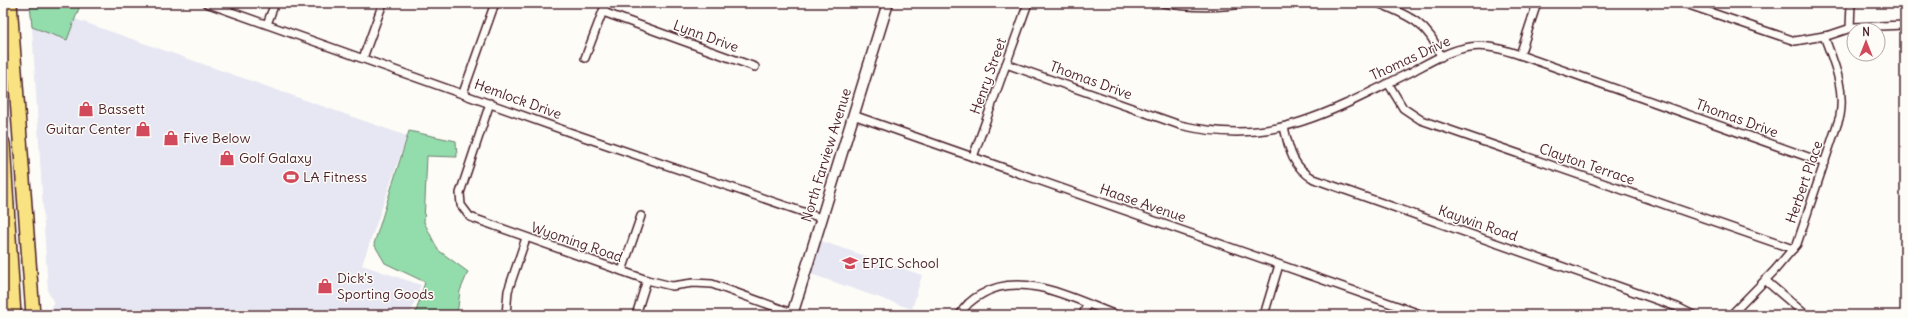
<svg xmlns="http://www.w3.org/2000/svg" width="1908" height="318" font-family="Delius,sans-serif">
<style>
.built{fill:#e6e7f2}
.green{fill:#93ddac;stroke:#6e7e6c}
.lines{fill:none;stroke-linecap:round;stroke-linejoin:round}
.street-casing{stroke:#4a1f2b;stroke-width:10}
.secondary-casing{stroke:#4a1f2b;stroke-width:13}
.highway-casing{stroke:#4a1f2b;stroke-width:16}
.street{stroke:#fdfcf7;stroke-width:7}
.secondary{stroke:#fdfcf7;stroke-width:10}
.highway{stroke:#f8e281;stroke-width:13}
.labels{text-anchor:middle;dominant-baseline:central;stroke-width:3;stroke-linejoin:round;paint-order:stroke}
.street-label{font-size:14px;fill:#4a1f2b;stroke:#fdfcf7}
.poi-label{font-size:14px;fill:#4a1f2b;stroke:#fdfcf7;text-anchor:start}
</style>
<rect width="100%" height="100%" fill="#fdfcf7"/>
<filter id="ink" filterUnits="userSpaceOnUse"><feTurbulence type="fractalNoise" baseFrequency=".025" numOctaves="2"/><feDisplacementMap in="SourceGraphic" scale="8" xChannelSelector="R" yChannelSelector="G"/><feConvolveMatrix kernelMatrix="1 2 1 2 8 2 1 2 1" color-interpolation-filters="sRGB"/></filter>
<g filter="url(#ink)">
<g class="built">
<polygon points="75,19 407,136 362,265 421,285 410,315 48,315 54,303 48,292 32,27 67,40"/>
<polygon points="815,239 922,275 912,309 805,272"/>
</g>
<g class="green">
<polygon points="30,3 81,3 67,40 32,27"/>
<polygon points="409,131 456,141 457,157 427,156 424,222 438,250 468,272 460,291 457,315 415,315 425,282 385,263 374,244"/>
</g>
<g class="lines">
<defs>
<g id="street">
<polyline points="206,3 569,132 821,218"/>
<path d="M 1163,3 C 1192,8 1219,8 1249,3"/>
<path d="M 1378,3 C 1408,15 1430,24 1441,57"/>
<polyline points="1683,3 1795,41 1830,35 1854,27 1905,25"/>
<polyline points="603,12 755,67"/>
<polyline points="267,24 275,3"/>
<polyline points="1850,28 1851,3"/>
<polyline points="1520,55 1537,3"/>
<polyline points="363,58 383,3"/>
<polyline points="585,58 606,3"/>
<path d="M 1006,64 L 1180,125 C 1222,135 1262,135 1303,121 C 1340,109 1376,89 1411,72 C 1430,62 1449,50 1470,47 C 1486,44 1505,50 1520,55 L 1825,163"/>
<polyline points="1388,83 1403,108 1421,120 1793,249"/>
<polyline points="463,93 495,3"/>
<polyline points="490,103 460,193 461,205 470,217 647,280 672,286 693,283 712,284 792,313"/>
<polyline points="853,115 1423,315"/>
<path d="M 1284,127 C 1289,149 1292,167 1314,179 L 1677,307 L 1693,315"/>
<polyline points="973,157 1028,3"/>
<polyline points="622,271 641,216"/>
<polyline points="1765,280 1806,315"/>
<polyline points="506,315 508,291 526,238"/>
<polyline points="636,315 647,280"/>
<path d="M 960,315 C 965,305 972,299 982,294 C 1023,270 1076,300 1116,315"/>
<polyline points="1083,315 1087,304"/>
<polyline points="1264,315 1279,265"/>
<path d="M 1731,315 L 1774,271 L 1797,244 L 1840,116 C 1845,87 1834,63 1824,36"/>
</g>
<polyline id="secondary" points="792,315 888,3"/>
<g id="highway">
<polyline points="10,3 33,315"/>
<polyline points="3,143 14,315"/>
</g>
</defs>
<use href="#street" class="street-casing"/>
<use href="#secondary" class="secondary-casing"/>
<use href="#highway" class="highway-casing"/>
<use href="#street" class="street"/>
<use href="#secondary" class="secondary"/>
<use href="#highway" class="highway"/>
</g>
</g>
<defs>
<symbol id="shop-bare" viewBox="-9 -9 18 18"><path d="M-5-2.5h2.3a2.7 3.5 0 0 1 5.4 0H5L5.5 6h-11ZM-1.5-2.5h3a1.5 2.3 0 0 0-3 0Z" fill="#d1495b" stroke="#fdfcf7" stroke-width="2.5" paint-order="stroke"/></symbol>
<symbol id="stadium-bare" viewBox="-9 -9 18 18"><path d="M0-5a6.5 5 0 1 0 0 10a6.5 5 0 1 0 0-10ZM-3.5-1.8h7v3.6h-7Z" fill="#d1495b" stroke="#fdfcf7" stroke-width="2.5" paint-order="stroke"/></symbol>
<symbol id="school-bare" viewBox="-9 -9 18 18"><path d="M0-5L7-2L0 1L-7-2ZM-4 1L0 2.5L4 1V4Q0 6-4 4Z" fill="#d1495b" stroke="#fdfcf7" stroke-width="2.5" paint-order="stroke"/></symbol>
</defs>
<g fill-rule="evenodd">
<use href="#shop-bare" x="75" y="98" width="22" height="22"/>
<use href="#shop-bare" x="132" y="118" width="22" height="22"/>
<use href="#shop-bare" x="160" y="127" width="22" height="22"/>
<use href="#shop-bare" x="216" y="147" width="22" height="22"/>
<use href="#stadium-bare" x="280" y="166" width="22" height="22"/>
<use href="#school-bare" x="839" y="252" width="22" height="22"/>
<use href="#shop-bare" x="314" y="275" width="22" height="22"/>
</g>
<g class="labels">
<g class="street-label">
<text transform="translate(706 36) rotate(20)">Lynn Drive</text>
<text transform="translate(1410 58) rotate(-25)">Thomas Drive</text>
<text transform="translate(988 76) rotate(-70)">Henry Street</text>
<text transform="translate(1091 80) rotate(20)">Thomas Drive</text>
<text transform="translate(518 99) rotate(20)">Hemlock Drive</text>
<text transform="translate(1737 118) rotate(20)">Thomas Drive</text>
<text transform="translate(826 155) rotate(-73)">North Farview Avenue</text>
<text transform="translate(1587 164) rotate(19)">Clayton Terrace</text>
<text transform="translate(1804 182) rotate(-71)">Herbert Place</text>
<text transform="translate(1143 203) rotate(19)">Haase Avenue</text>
<text transform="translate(1478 223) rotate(19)">Kaywin Road</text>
<text transform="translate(577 242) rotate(19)">Wyoming Road</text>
</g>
<g class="poi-label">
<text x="98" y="109">Bassett</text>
<text x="131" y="129" text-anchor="end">Guitar Center</text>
<text x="183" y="138">Five Below</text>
<text x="239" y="158">Golf Galaxy</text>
<text x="303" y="177">LA Fitness</text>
<text x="862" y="263">EPIC School</text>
<text x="337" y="278">Dick's<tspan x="337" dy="16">Sporting Goods</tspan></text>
</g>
</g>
<rect width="1908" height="318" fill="none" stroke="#fdfcf7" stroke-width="16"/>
<rect x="8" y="8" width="1892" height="302" fill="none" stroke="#4a1f2b" stroke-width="1.5" filter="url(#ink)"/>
<g transform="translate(1866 42)"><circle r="19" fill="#fdfcf7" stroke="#b5a4a5"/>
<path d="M0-3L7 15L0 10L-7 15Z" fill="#d1495b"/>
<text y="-6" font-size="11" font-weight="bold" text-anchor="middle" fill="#4a1f2b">N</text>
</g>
</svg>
